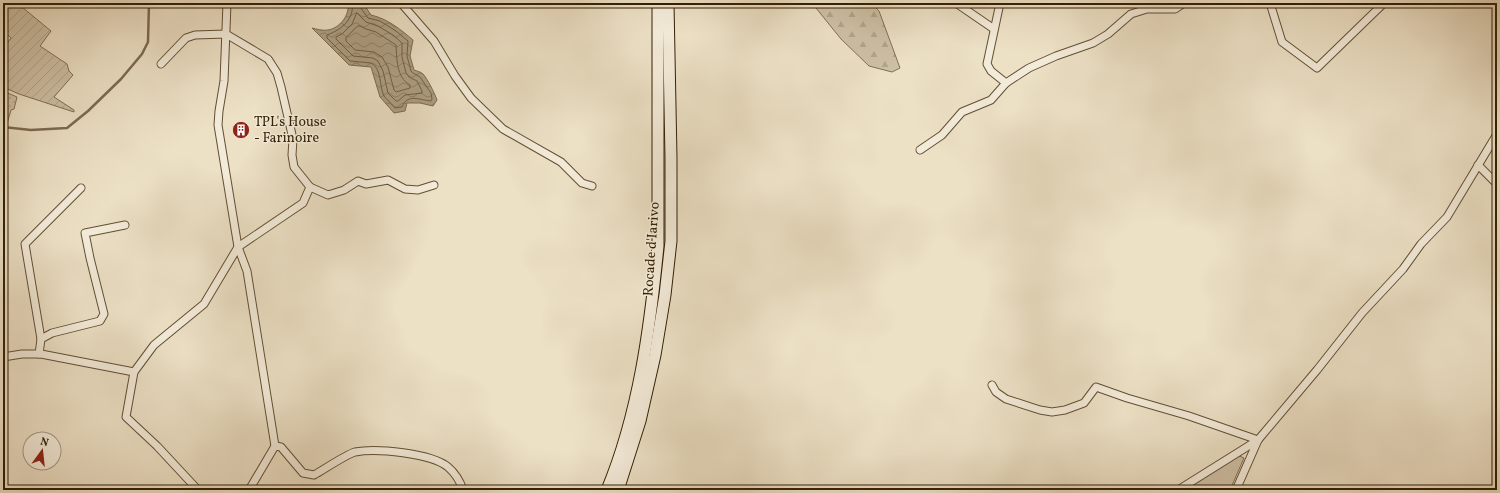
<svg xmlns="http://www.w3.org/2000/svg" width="1500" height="493" font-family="Vollkorn,serif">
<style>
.grass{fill:url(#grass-dots);stroke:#806f54}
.forest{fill:url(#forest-firs);stroke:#806f54}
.garden{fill:url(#garden-furrows);stroke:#806f54}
.pitch{fill:#cdbfa4;stroke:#806f54}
.water{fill:url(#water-waves);stroke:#7c6b50}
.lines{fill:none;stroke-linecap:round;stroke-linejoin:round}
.shore{stroke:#705e43;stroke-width:1}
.stream{stroke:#7c6b50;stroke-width:2.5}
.street-casing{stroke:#614f34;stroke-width:9}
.secondary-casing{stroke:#331f03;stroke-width:13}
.street{stroke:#f3ebd9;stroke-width:7}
.secondary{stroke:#f3ebd9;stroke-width:11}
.labels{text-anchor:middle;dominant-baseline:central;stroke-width:3;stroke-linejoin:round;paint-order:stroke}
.poi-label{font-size:14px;fill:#331f03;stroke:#f3ebd9;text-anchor:start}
.street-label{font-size:14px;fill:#331f03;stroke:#f3ebd9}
</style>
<defs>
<pattern id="grass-dots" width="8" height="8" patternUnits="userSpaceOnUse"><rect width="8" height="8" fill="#cdbfa4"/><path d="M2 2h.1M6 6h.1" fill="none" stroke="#b0a48c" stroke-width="1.8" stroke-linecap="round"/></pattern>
<pattern id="forest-firs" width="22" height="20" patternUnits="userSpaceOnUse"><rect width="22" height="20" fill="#cdbfa4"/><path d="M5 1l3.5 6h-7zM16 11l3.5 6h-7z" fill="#b0a48c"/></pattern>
<pattern id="garden-furrows" width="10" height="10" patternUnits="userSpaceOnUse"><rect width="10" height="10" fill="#cdbfa4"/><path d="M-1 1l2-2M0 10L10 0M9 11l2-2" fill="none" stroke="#b0a48c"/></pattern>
<pattern id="water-waves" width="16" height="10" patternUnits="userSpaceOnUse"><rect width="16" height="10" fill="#ad9e83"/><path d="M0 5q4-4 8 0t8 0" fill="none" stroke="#8d8069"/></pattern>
</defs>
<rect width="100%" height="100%" fill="#ece0c5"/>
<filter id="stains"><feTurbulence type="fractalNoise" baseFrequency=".005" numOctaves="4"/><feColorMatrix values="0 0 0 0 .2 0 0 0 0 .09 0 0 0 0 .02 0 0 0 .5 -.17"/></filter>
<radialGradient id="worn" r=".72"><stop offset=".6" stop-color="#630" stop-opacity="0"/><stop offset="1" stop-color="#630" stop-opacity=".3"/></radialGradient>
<polygon class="grass" points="3,91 17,97 14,109 11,110 6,127 3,126"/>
<polygon class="forest" points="809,3 871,3 879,11 900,68 892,72 869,66 841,39 816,8"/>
<polygon class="garden" points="3,3 17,3 51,31 40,46 67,64 69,71 73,75 54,97 74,110 74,112 19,94 3,87 3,49 11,38 3,30"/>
<polygon class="pitch" points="1237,455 1244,458 1230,490 1181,490"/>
<path class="water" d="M 348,3 L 363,3 L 371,15 C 388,19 400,29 413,40 L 410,56 L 414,70 C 417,71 421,72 423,74 C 427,78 435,94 437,100 L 433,106 L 420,103 L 407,103 L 405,111 L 394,113 L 380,97 L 371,67 L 349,65 L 312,28 C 316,29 323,31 328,30 C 340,28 350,15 348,3 Z"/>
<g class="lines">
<g class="shore">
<path d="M 352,3 C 355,19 341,30 327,35 L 327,38 L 350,61 L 371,63 C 382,68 379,86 384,96 C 387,100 392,104 395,108 L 402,107 C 408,93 419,100 431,101 L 432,99 L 431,93 L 420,77 L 413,73 L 411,71 L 407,56 L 408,41 L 396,31 L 380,21 L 368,18 L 360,7 L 360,3"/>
<polygon points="357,13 366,22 378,26 393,35 402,43 402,57 406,73 409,77 417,81 422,91 422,93 405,95 398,101 396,101 388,93 383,71 378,61 373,58 353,56 336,39 336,37 342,34 352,24"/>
<path d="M 358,26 L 360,26 L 366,29 L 376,32 L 396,45 C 397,59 396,77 410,85 L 410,88 L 396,92 L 394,90 L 388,67 L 382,57 L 374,52 L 355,50 L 346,41 L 346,38 Z"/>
</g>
<polyline class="stream" points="3,127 31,130 67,128 88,111 121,79 142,54 148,42 149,3"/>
<defs>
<g id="street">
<polyline points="227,3 224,81 219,111 218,125 238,247 247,271 275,446"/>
<polyline points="401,3 434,41 455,76 471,98 503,129 561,162 582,183 592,186"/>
<polyline points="956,3 994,29"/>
<polyline points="1000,3 987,64 991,71 1006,83 1029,68 1056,56 1093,43 1108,34 1131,14 1147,9 1175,9 1184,3"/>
<polyline points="1270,3 1282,42 1317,68 1384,3"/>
<polyline points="161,64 186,38 195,35 226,34 268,59 277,73 281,87 293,139 292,155 294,167 310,187 303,203 238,247 204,304 154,345 134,372 126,417 157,446 198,490"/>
<polyline points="920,150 942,135 962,112 991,100 1006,83"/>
<polyline points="1478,165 1497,184"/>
<polyline points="310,187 328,195 344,190 358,181 366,184 388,180 405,189 418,190 434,185"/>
<polyline points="41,339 25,244 81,188"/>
<polyline points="39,354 41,339 52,333 100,321 104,314 90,258 85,233 125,225"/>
<polyline points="3,357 22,354 41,354 134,372"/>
<polyline points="992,385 996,392 1006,399 1040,410 1052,412 1065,410 1084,403 1096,387 1127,398 1189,416 1258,440"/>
<path d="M 249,490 L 275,446 L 281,447 L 303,473 L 314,475 C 323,470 347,454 355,452 C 376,448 431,453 448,467 C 455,473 460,481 463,490"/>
<polyline points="1178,490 1258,440"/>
<polyline points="1236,490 1258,440 1317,370 1362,313 1403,269 1421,244 1447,217 1497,134"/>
</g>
<g id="secondary">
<path d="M 607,490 C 639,413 650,328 658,246 L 658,3"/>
<polyline points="618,490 640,421 655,355 665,295 671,241 671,158 668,3"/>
</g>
</defs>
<use href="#street" class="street-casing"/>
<use href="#secondary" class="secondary-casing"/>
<use href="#street" class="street"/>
<use href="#secondary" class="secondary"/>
</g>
<defs>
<symbol id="building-disc" viewBox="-11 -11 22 22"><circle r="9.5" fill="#8f2418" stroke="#f3ebd9"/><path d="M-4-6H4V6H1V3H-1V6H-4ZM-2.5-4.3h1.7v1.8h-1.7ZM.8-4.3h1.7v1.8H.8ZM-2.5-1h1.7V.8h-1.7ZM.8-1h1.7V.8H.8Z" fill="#fff"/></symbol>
</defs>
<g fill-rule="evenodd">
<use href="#building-disc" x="231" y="120" width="20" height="20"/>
</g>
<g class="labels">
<g class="poi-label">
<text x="254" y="122">TPL's House<tspan x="254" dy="16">- Farinoire</tspan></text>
</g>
<g class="street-label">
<text transform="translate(652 249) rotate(-86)">Rocade d'Iarivo</text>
</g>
</g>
<rect width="1500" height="493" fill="none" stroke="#ece0c5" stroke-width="16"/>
<rect x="4" y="4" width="1492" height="485" fill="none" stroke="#331f03" stroke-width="2"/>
<rect x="8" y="8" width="1484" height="477" fill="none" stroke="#331f03"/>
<g transform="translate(42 451) rotate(15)"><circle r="19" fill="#f3ebd9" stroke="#a69983"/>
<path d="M0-3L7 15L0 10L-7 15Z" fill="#8f2418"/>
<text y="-6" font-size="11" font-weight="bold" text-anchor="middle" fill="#331f03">N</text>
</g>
<rect width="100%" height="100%" filter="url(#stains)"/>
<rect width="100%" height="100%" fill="url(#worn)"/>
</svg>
